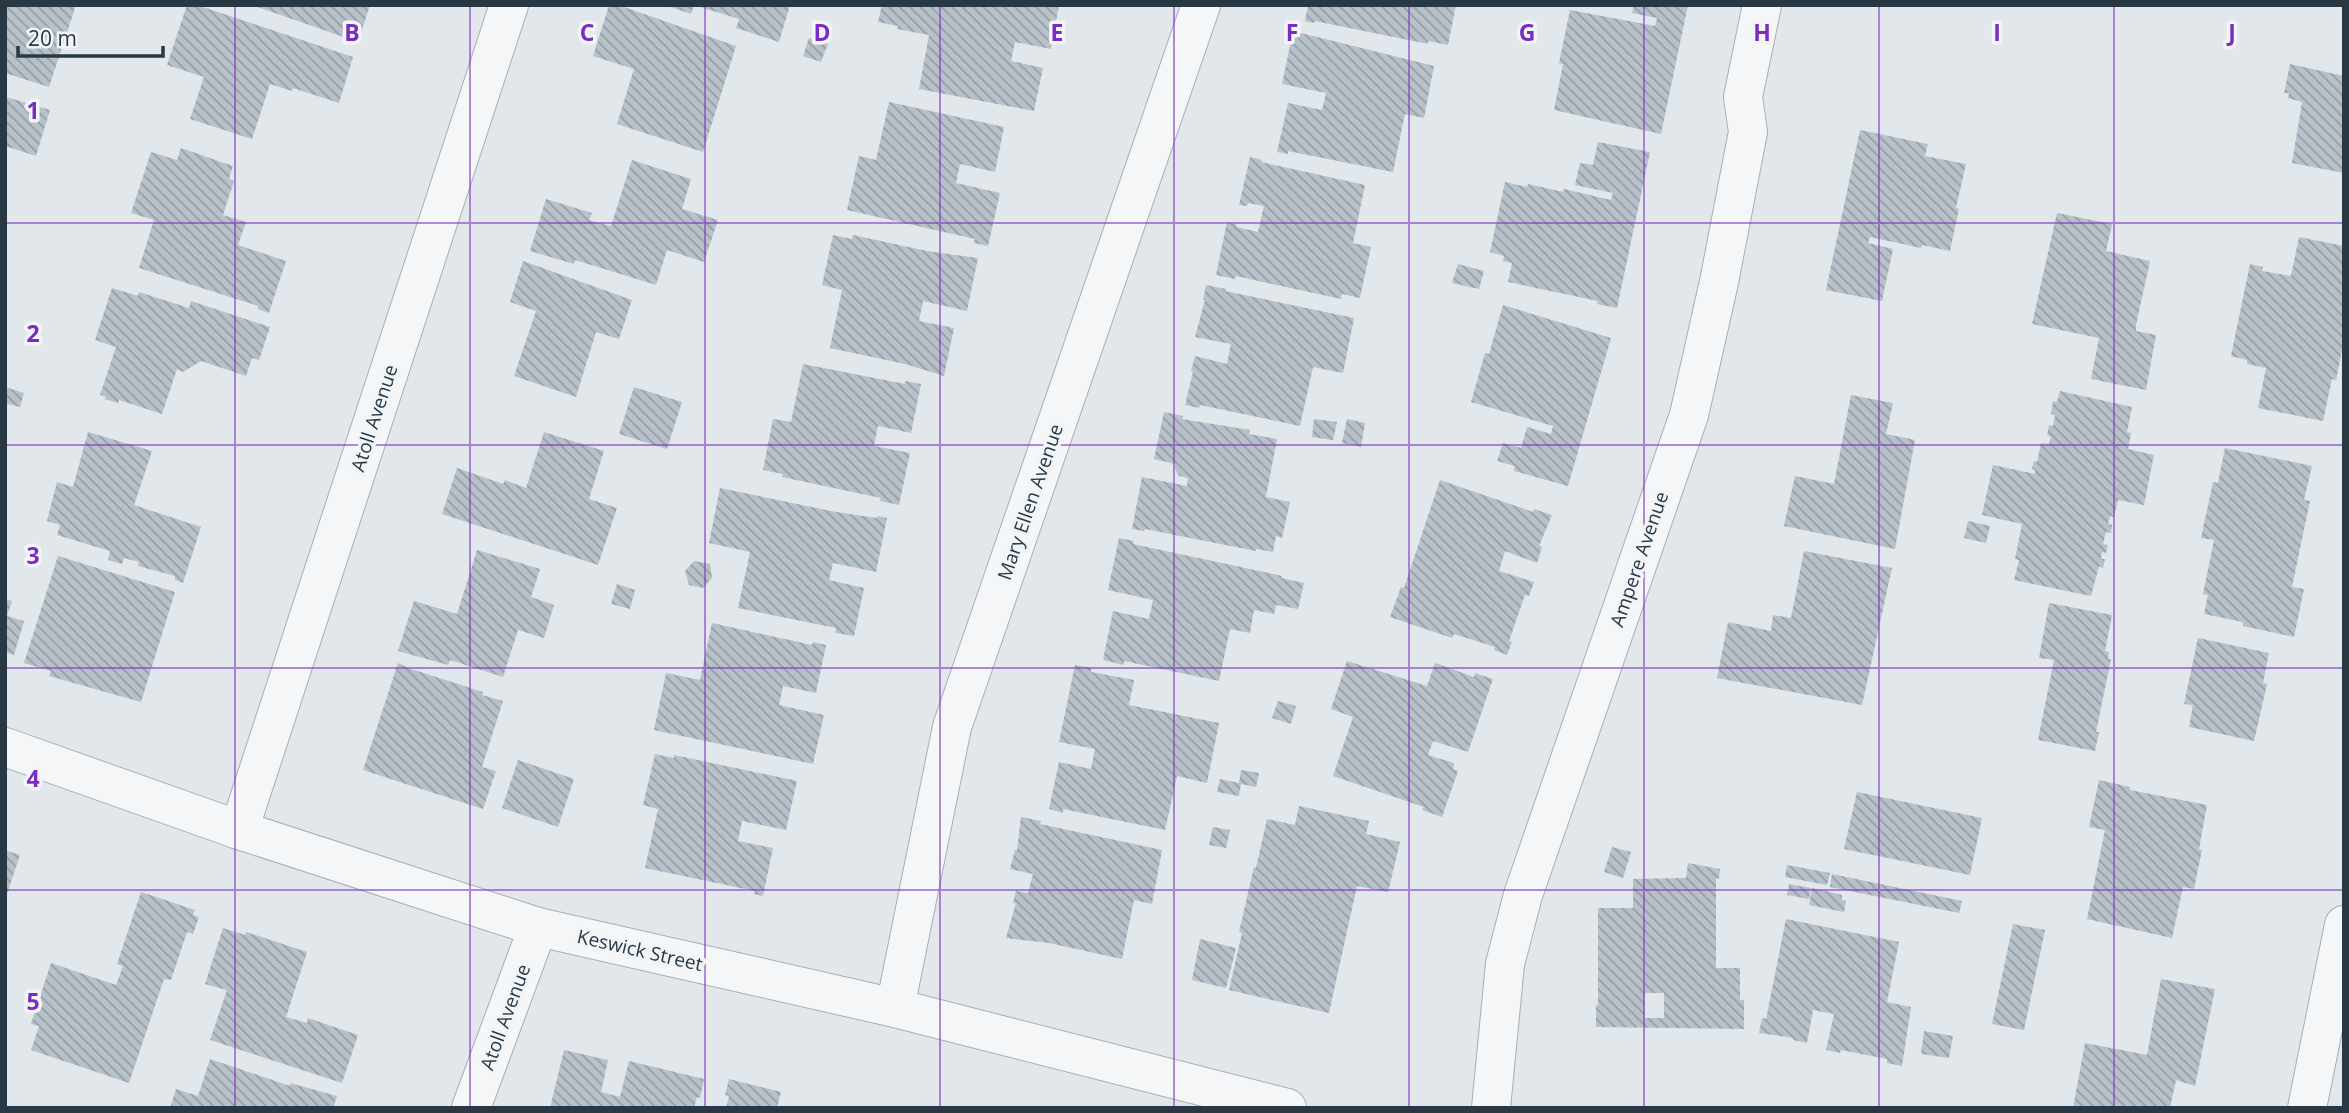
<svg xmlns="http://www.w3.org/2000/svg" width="2349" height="1113" font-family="'Open Sans',sans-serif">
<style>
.building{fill:url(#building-back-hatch);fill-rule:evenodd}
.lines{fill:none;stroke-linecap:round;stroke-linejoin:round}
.minor-casing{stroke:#a6afb6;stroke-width:40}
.minor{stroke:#f4f6f8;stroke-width:38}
.grid{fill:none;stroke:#7b2cbf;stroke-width:2;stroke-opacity:0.55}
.labels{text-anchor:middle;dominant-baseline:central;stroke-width:7;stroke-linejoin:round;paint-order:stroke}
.street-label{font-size:19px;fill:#283844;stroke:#f1f5f8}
.grid-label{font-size:23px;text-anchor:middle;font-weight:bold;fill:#7b2cbf;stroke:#f1f5f8;stroke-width:7;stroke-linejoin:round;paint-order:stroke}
</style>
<defs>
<pattern id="building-back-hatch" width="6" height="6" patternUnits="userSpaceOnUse" patternTransform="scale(1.75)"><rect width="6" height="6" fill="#b7c1c9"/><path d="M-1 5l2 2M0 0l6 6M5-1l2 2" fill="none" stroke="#959ea5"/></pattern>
</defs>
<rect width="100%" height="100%" fill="#e1e7eb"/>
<g class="building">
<polygon points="7,5 76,5 49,87 5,73"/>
<polygon points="187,5 197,5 353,57 339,103 293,88 292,91 270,84 252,139 190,119 204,77 167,65"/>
<polygon points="252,5 370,5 358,42"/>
<polygon points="609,5 618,5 736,46 703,152 617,124 634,69 593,56"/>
<polygon points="665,5 694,5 691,14"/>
<polygon points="790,5 779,42 736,28 739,19 697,6"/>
<polygon points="882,5 1059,5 1051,49 1015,42 1011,61 1043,68 1034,111 919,89 929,35 897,29 898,26 878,22"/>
<polygon points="1308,5 1456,5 1448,45 1428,41 1428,44 1315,21 1314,23 1305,21"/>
<polygon points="1634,5 1688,5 1661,134 1554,110 1563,64 1559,63 1570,10 1655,26 1657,18 1632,13"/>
<polygon points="1293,31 1434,66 1424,118 1405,114 1393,172 1288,151 1288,154 1277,152 1288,103 1322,110 1326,93 1282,84"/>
<polygon points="809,38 828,44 821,62 803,56"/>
<polygon points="2290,64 2344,76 2344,173 2292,163 2302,102 2288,98 2289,93 2284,93"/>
<polygon points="6,97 50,110 36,156 5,146"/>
<polygon points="889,102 1004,127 995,172 960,164 956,183 1000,193 988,246 974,243 975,239 847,210 859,156 876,160"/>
<polygon points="1860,130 1928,144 1925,156 1966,164 1956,208 1959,209 1950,251 1922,245 1921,248 1870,237 1868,243 1893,249 1882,301 1826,290"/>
<polygon points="1598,142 1650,152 1617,308 1597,304 1598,301 1508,282 1512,263 1503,261 1504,256 1490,252 1505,182 1527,187 1528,184 1563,192 1564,189 1611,200 1613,193 1575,185 1580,163 1593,165"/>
<polygon points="181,148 233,166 229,179 234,181 223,215 246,222 238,245 286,261 269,313 258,309 258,306 139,268 154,220 131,213 151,152 177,160"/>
<polygon points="1250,157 1262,160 1261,162 1365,185 1353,243 1371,247 1360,298 1342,294 1341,299 1236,276 1235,279 1216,275 1227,222 1237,225 1236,227 1258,232 1264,206 1248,203 1247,206 1239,205"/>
<polygon points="632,160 691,179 682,209 718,220 704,262 667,250 656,285 575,260 574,264 530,251 546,199 592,213 589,220 611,226"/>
<polygon points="2057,213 2112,224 2106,251 2150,261 2136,325 2136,331 2156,335 2146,390 2091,379 2099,338 2032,324"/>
<polygon points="833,235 852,239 853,235 927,251 978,258 967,311 923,301 919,321 954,328 944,376 905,364 830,348 842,290 822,285"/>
<polygon points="2299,237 2344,246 2344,340 2336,380 2332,379 2323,421 2258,408 2266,368 2247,364 2247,360 2231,356 2250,264 2263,267 2262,271 2291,276"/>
<polygon points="523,261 632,300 619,339 596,332 576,397 514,376 536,311 510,302"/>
<polygon points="1458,264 1484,271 1479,289 1452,283"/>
<polygon points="1206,285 1226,289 1225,291 1354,318 1343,373 1313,367 1300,426 1200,405 1199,408 1185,405 1193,372 1191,371 1195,356 1227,364 1231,344 1195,337 1205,300 1203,300"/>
<polygon points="112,288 138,296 139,292 189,308 191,301 270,327 259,360 252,358 246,376 201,361 183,372 177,369 162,414 119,400 118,403 105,399 106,397 100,395 116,347 95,340"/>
<polygon points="1503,305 1611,338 1568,486 1514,471 1515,466 1497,461 1503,443 1521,448 1527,427 1551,434 1553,426 1471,402 1485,353 1489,354"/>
<polygon points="803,364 905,384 905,381 921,384 911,433 878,426 874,446 910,453 899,505 880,501 881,498 782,477 783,474 763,470 773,419 791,422"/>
<polygon points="5,387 24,393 20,407 5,403"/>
<polygon points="634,387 682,402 667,449 619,434"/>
<polygon points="2060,391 2132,407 2127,432 2131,433 2128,449 2154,455 2144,505 2118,500 2114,517 2110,516 2108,524 2112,525 2111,533 2106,532 2103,544 2108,545 2106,553 2102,552 2101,559 2105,559 2103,568 2099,566 2091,596 2014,580 2019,560 2015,559 2022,524 1982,515 1993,465 2035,474 2035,470 2032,469 2034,461 2037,462 2041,443 2049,444 2051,437 2047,435 2049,425 2053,426 2055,415 2051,414 2053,401 2057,402"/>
<polygon points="1851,395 1893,403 1886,434 1915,440 1895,549 1784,526 1795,476 1834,484"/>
<polygon points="1164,412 1183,416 1182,419 1250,430 1249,434 1277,439 1266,497 1290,502 1282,538 1276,536 1273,552 1256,549 1256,551 1145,529 1144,531 1132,529 1142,477 1187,486 1188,478 1179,476 1175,469 1175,464 1154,459"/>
<polygon points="1314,419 1337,422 1333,440 1312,437"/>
<polygon points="1347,419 1365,423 1361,447 1342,443"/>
<polygon points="88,432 152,451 134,505 201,527 183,583 175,580 175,576 138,566 139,562 124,558 122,564 108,560 110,551 57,535 60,525 47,521 57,482 73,487"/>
<polygon points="544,432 604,451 589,499 617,508 598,565 442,514 457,468 503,484 505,480 526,488"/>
<polygon points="2225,448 2312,466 2304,500 2310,501 2292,587 2304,589 2294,637 2243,626 2243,622 2204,614 2208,595 2203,594 2214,540 2201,538 2213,482 2218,483"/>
<polygon points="1440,480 1533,512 1534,509 1552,515 1539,546 1542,547 1537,563 1505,551 1499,571 1534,582 1529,596 1525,595 1509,641 1512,642 1507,655 1494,650 1495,647 1454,634 1452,638 1390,617 1401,587 1404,588"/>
<polygon points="720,488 836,512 877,518 877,516 887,518 876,572 833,563 829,580 864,588 854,636 835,633 836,628 738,608 750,552 709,543"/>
<polygon points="1968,521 1990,526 1986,543 1964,538"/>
<polygon points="1119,538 1134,541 1133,544 1282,576 1281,578 1304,583 1298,609 1276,605 1274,614 1254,610 1250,633 1230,629 1219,681 1124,661 1124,665 1103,660 1113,611 1149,619 1153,600 1108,590"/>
<polygon points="477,550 540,569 531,597 554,605 544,638 518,630 503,677 450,660 448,665 398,651 414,601 457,614"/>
<polygon points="1804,551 1892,568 1862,705 1717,678 1728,622 1771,631 1773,615 1791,618"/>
<polygon points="58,556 175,592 141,702 49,676 51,671 24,663"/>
<polygon points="694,561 710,564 712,578 703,588 689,585 685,571"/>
<polygon points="617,584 635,590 630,609 611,604"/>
<polygon points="5,599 12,601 7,616 24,621 14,655 5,652"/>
<polygon points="2049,603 2112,615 2105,651 2109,652 2108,659 2111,659 2096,732 2099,732 2095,751 2038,740 2054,660 2039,658"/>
<polygon points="712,623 812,645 813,642 826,645 816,693 783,686 779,705 824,715 813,764 654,730 666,673 700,680"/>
<polygon points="2198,638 2269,653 2263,683 2267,684 2254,741 2189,727 2193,705 2184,704"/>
<polygon points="1347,661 1427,686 1435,663 1474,677 1475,673 1493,679 1468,752 1433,741 1428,755 1454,763 1453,769 1458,771 1442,817 1422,810 1424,807 1333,776 1353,717 1331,709"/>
<polygon points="398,663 408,668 483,692 482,695 503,701 482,767 496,771 483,809 363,770"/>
<polygon points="1075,665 1091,668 1091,672 1134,680 1129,705 1219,723 1207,783 1177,776 1165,830 1063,809 1063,813 1049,809 1059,762 1091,769 1095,749 1059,742"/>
<polygon points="1278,701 1296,706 1291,724 1272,718"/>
<polygon points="655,754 674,758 674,755 797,781 786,830 742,821 738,841 773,848 763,896 754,894 755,891 645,868 658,809 643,805"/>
<polygon points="518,760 574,779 558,827 502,808"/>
<polygon points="1241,770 1259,773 1256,787 1241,784 1239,796 1217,792 1220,779 1239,783"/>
<polygon points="2099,780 2130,787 2130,790 2207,805 2199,849 2202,850 2194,889 2183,887 2172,938 2087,919 2105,830 2089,827"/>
<polygon points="1857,792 1982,818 1970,875 1844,849"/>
<polygon points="1299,806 1369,821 1366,834 1400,842 1388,892 1357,886 1329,1013 1229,990 1242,933 1239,932 1254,867 1256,868 1267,819 1295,825"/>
<polygon points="1021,817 1041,821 1040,824 1162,850 1152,904 1134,900 1122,959 1049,943 1006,938 1016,903 1013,903 1016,891 1028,893 1033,874 1010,869 1015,850 1017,850"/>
<polygon points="1213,827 1230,830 1226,848 1209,845"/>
<polygon points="1612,847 1631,852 1623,878 1604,872"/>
<polygon points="5,850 20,855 6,897 5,897"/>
<path d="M 1688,863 L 1720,869 L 1719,879 L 1716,878 L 1716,968 L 1740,968 L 1740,1000 L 1744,1000 L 1744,1029 L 1596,1027 L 1596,1005 L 1598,1005 L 1598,908 L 1633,908 L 1633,879 L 1686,878 ZM 1645,993 L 1664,993 L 1664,1018 L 1645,1018 Z"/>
<polygon points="1787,865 1830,873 1827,885 1785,877"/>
<polygon points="1832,874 1962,901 1959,913 1830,887"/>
<polygon points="1789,884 1811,888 1809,899 1787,895"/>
<polygon points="1812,888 1842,895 1842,900 1846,901 1844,912 1809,905"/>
<polygon points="141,892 195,910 193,915 199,917 193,934 187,932 171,980 164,979 129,1083 31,1050 39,1026 31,1024 51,963 116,985 123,966 117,964"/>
<polygon points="1786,919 1899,942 1887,1002 1911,1007 1902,1066 1887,1063 1887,1059 1841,1050 1840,1053 1826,1050 1834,1014 1813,1010 1807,1043 1793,1040 1793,1038 1759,1033 1762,1018 1766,1019"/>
<polygon points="2013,924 2045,930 2024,1030 1992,1024"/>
<polygon points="223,928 245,935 246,932 307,952 286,1017 307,1023 308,1018 358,1035 342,1083 210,1040 227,990 205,984"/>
<polygon points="1200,939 1236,948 1226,988 1192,980"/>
<polygon points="2161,979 2215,989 2195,1086 2176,1080 2170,1108 2073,1108 2085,1043 2147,1055"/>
<polygon points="1924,1031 1953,1036 1949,1058 1921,1054"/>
<polygon points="564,1050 608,1060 601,1092 620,1097 629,1061 704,1079 700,1098 697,1097 694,1108 550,1108"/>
<polygon points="210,1059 290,1086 290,1083 337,1096 333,1108 170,1108 176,1089 198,1096"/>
<polygon points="729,1079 781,1092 777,1108 726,1108 729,1096 725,1095"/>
</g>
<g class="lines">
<defs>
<g id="minor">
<polyline points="5,747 239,830 538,927 895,1008 1287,1108"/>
<polyline points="239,830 509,5"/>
<polyline points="895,1008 952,727 1201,5"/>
<polyline points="471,1108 538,927"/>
<polyline points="1491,1108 1505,964 1523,895 1689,415 1719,282 1748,132 1743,97 1762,5"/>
<polyline points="2307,1108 2344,925"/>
</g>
</defs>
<use href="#minor" class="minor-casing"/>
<use href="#minor" class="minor"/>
</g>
<path class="grid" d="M 235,5 L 235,1108M 470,5 L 470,1108M 705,5 L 705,1108M 940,5 L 940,1108M 1174,5 L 1174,1108M 1409,5 L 1409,1108M 1644,5 L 1644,1108M 1879,5 L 1879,1108M 2114,5 L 2114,1108M 5,223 L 2344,223M 5,445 L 2344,445M 5,668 L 2344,668M 5,890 L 2344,890"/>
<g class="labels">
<g class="street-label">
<text transform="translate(374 418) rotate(-72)">Atoll Avenue</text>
<text transform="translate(1030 502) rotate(-71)">Mary Ellen Avenue</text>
<text transform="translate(1639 559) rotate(-71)">Ampere Avenue</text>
<text transform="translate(640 950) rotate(13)">Keswick Street</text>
<text transform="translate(505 1017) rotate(-70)">Atoll Avenue</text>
</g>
</g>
<g class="grid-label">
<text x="352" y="41">B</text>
<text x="587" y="41">C</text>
<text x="822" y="41">D</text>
<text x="1057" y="41">E</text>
<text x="1292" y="41">F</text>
<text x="1527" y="41">G</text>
<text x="1762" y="41">H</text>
<text x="1997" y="41">I</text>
<text x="2232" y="41">J</text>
<text x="33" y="119">1</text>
<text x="33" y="342">2</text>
<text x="33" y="564">3</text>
<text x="33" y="787">4</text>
<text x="33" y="1010">5</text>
</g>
<rect width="2349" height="1113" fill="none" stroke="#283844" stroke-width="14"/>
<path d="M18 46v10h145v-10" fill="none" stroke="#283844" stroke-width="3.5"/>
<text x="28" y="46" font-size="21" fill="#283844" stroke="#f1f5f8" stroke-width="5" paint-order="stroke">20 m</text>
</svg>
